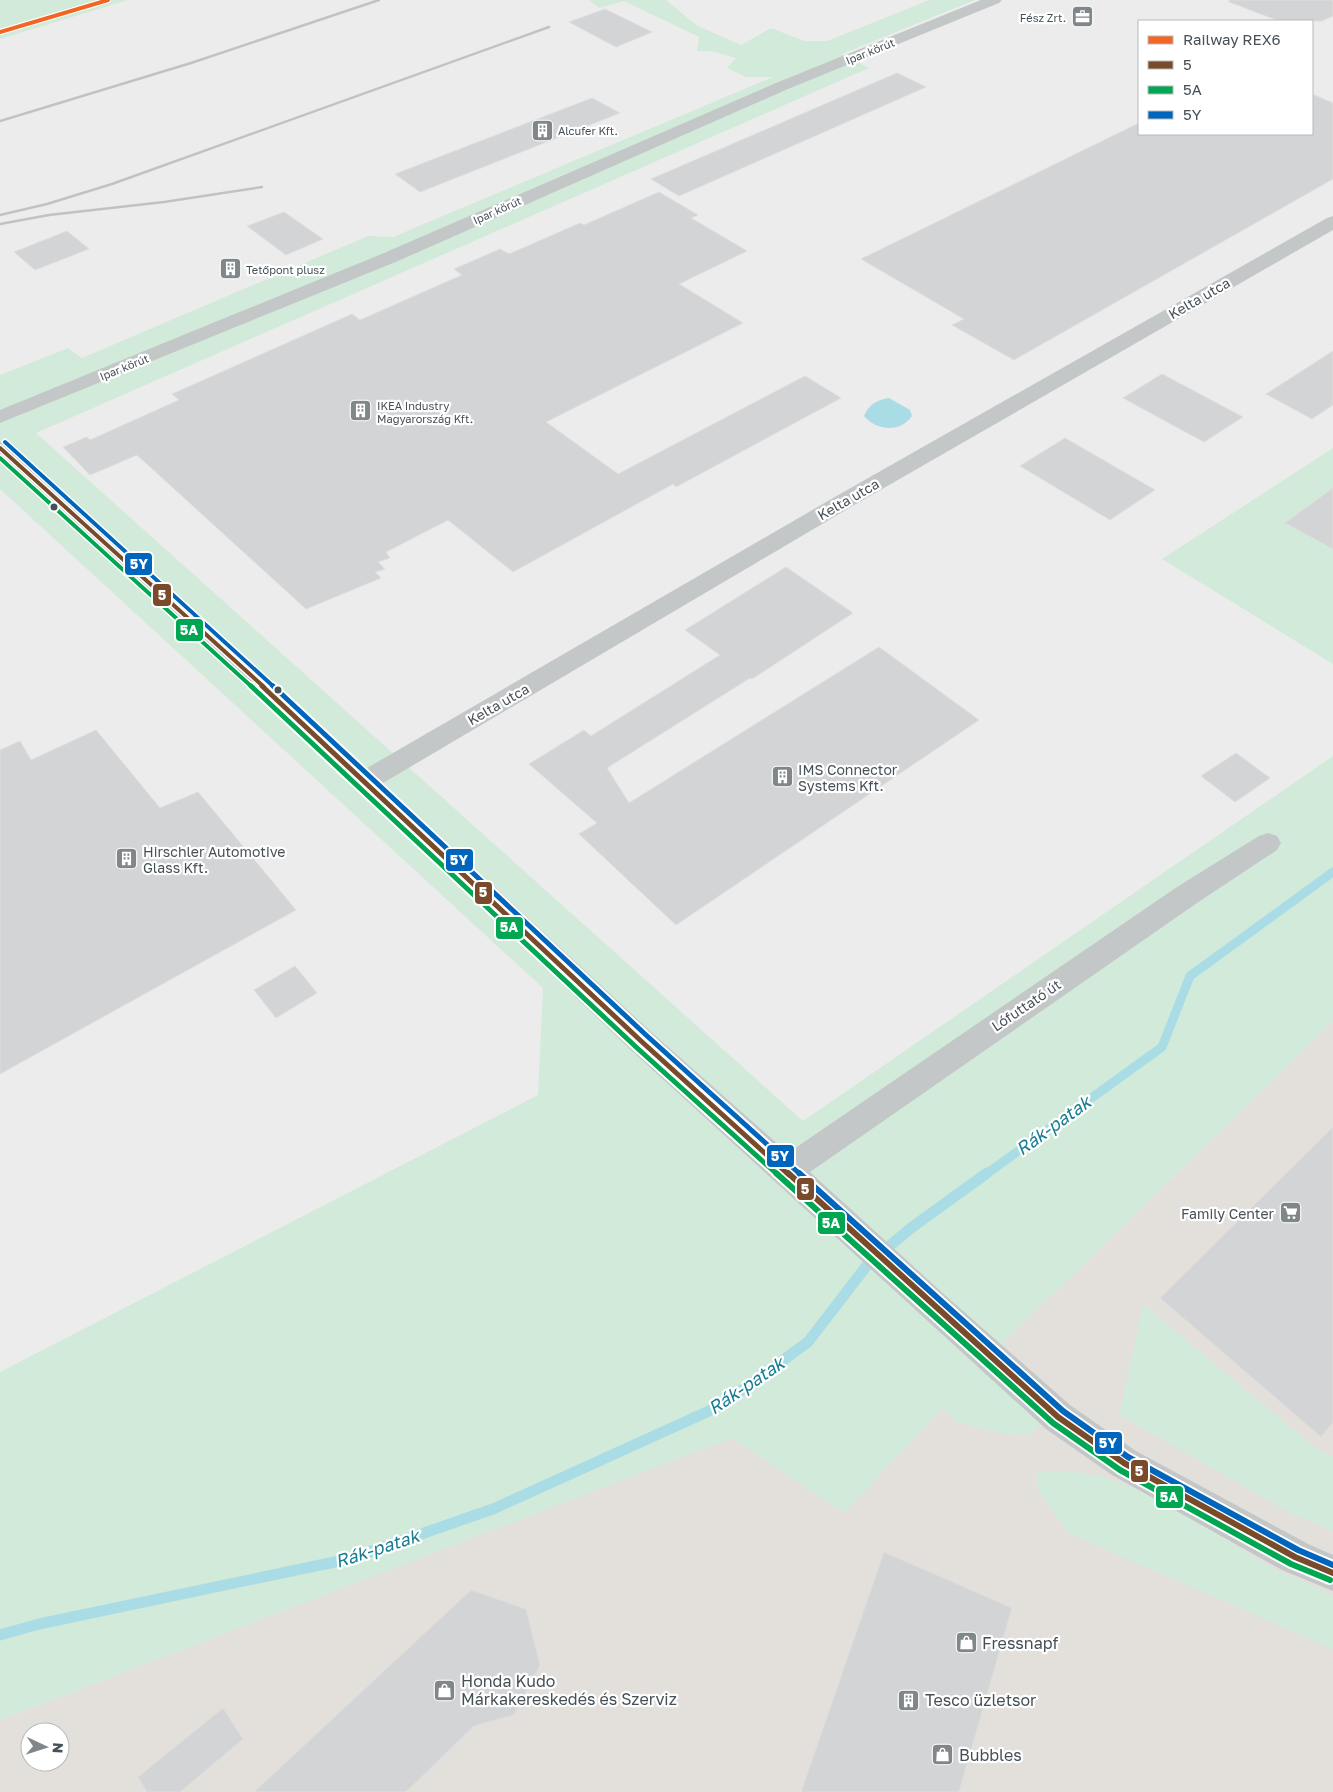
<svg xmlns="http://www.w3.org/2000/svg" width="1333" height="1792" font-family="'Golos Text',sans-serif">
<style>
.commercial{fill:#e3dfda;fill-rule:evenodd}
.green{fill:#d2eada}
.water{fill:#aadce6}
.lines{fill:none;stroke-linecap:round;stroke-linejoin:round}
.stream-far1{stroke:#aadce6;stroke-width:9}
.stream{stroke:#aadce6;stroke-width:11}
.building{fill:#d3d4d5;stroke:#dededf}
.minor{fill:#c4c7c8;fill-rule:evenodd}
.rail{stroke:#c0c2c3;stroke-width:2.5}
.bus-1-far2-casing{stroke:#fff;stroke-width:7}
.bus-1-far1-casing{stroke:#fff;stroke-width:9}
.bus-1-casing{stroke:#fff;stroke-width:10}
.bus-2-far2-casing{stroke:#fff;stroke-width:7}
.bus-2-far1-casing{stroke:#fff;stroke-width:9}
.bus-2-casing{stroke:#fff;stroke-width:10}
.bus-3-far2-casing{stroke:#fff;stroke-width:7}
.bus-3-far1-casing{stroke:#fff;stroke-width:9}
.bus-3-casing{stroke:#fff;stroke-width:10}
.bus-1-far2{stroke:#7a4b2a;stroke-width:4}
.bus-1-far1{stroke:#7a4b2a;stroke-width:5}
.bus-1{stroke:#7a4b2a;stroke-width:6}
.bus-2-far2{stroke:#00a651;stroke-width:4}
.bus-2-far1{stroke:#00a651;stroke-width:5}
.bus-2{stroke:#00a651;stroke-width:6}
.bus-3-far2{stroke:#0065bd;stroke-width:4}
.bus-3-far1{stroke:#0065bd;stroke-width:5}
.bus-3{stroke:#0065bd;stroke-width:6}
.rail-1-casing{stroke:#fff;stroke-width:6}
.rail-1{stroke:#f26522;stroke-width:4}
.bus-dot{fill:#465057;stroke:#fff;stroke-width:2}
.labels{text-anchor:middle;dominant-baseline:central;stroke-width:4.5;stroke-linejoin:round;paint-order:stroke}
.far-poi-label{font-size:11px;fill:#465057;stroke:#fff;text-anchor:start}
.far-street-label{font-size:11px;fill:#465057;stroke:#fff}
.street-label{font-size:14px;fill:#465057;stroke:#fff}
.poi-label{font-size:14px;fill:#465057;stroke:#fff;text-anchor:start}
.near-poi-label{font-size:16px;fill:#465057;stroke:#fff;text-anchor:start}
.near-water-label{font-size:18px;font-style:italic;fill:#187d90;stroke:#fff}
.line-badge{stroke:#fff;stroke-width:2}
.badge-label{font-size:14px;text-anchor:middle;font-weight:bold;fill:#fff}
</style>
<rect width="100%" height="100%" fill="#edecec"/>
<path class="commercial" d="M 1333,1022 L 1333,1792 L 0,1792 L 0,1720 L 732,1437 L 844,1512 L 1022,1324 ZM 30,1732 L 60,1732 L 60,1762 L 30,1762 Z"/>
<g class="green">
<polygon points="0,0 128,0 0,39"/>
<polygon points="589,0 666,0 696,25 741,45 771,28 804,41 827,41 929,0 975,0 842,54 869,68 36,433 803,1121 1333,756 1333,1022 1022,1324 982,1366 1040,1423 1032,1434 1011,1435 958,1423 942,1409 844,1513 732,1438 0,1720 0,1372 538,1095 543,988 0,489 0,375 68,348 82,358 368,236 393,237 773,77 746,77 727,68 736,58 711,51 697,51 699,37 624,1 599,8"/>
<polygon points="1333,448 1333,664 1162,559"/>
<polygon points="1143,1304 1318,1450 1333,1456 1333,1531 1292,1514 1119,1415"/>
<polygon points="1037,1471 1072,1472 1104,1477 1153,1495 1273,1568 1333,1595 1333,1649 1068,1533 1038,1490"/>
</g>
<path class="water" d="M 889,398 L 910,410 L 912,416 C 900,433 877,431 864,416 C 869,404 877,400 889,398 Z"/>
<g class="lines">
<polyline class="stream-far1" points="985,1175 1162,1047 1190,976 1333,872"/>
<polyline class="stream" points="0,1635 39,1624 349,1559 493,1509 720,1406 808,1342 868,1264 911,1228 987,1173"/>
</g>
<g class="building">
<polygon points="1229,0 1333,0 1333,16 1322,21 1279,21 1229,2"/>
<polygon points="605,9 652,32 616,47 569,22"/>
<polygon points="897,73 926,87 679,196 651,179"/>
<polygon points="1312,94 1333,103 1333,179 1014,360 952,325 964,319 861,259 1139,123 1139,134 1312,134"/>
<polygon points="592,98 620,113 420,192 395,174"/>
<polygon points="659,192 698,215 691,218 747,251 679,284 743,323 546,422 618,474 805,376 841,398 676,487 673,484 513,572 448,520 386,552 390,558 378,562 385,569 375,572 381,578 306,609 137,455 90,475 63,447 87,437 90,440 179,400 172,394 352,314 360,320 462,275 454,269 500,249 509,254 580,223 584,225"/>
<polygon points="284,212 323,239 286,255 247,226"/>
<polygon points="67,231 89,249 35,270 14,252"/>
<polygon points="1333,351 1333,405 1312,419 1266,394"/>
<polygon points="1162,374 1243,417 1204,442 1123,398"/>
<polygon points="1065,438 1155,490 1110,520 1020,466"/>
<polygon points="1333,488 1333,549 1285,523"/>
<polygon points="786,567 853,613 752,679 750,678 607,768 629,803 879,647 979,720 676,925 579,834 597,823 529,764 584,730 591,736 720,655 685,630"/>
<polygon points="96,730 160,808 198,792 296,910 0,1074 0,750 20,741 31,760"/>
<polygon points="1236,753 1270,778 1235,802 1201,776"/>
<polygon points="295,966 317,993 276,1018 254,990"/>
<polygon points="1333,1127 1333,1423 1321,1437 1160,1298"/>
<polygon points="884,1552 1012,1608 959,1792 801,1792"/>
<polygon points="471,1590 526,1609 540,1665 514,1715 474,1726 406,1792 254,1792"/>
<polygon points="223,1708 243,1739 180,1792 147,1792 138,1777"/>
</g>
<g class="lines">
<g class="minor">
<polygon points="981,0 1002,0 999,3 788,89 398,261 0,423 0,410 384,253 776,83"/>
<polygon points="1333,216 1333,230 856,504 383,783 651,1032 788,1153 1177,887 1259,836 1268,833 1277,836 1281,843 1277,850 1197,903 810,1172 947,1297 1070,1405 1136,1451 1308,1544 1333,1555 1333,1591 1282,1570 1112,1475 1046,1429 631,1050 307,741 0,460 0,442 8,443 367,768 840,494 1327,218"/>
</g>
<g class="rail">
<polyline points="0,121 191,63 379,0"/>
<polyline points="0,215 47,204 112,184 549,27"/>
<polyline points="0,224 49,215 164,202 262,187"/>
</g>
<defs>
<polyline id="bus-1-far2" points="0,448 264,687"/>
<polyline id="bus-1-far1" points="262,686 641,1041 789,1175"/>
<polyline id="bus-1" points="788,1173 1058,1417 1124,1463 1295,1557 1333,1573"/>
<polyline id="bus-2-far2" points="0,458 252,687"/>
<polyline id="bus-2-far1" points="251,686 636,1047 778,1175"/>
<polyline id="bus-2" points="776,1173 1053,1423 1120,1470 1291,1564 1330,1580"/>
<polyline id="bus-3-far2" points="5,442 274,687"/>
<polyline id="bus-3-far1" points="273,686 646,1035 801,1175"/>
<polyline id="bus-3" points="799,1173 1063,1411 1128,1457 1298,1550 1333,1565"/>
</defs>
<use href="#bus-1-far2" class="bus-1-far2-casing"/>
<use href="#bus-1-far1" class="bus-1-far1-casing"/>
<use href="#bus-1" class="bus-1-casing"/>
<use href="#bus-2-far2" class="bus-2-far2-casing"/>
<use href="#bus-2-far1" class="bus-2-far1-casing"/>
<use href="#bus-2" class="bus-2-casing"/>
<use href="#bus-3-far2" class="bus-3-far2-casing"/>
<use href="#bus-3-far1" class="bus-3-far1-casing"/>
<use href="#bus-3" class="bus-3-casing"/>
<use href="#bus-1-far2" class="bus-1-far2"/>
<use href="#bus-1-far1" class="bus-1-far1"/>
<use href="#bus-1" class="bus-1"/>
<use href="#bus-2-far2" class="bus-2-far2"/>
<use href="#bus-2-far1" class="bus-2-far1"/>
<use href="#bus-2" class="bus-2"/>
<use href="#bus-3-far2" class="bus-3-far2"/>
<use href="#bus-3-far1" class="bus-3-far1"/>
<use href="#bus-3" class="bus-3"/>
<defs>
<polyline id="rail-1" points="0,32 108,0"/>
</defs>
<use href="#rail-1" class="rail-1-casing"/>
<use href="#rail-1" class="rail-1"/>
</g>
<defs>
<symbol id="office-square" viewBox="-11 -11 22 22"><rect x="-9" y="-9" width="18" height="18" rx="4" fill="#80878b" stroke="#fff"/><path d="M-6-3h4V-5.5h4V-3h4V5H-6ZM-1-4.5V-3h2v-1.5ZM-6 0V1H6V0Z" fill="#fff"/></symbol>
<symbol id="building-square" viewBox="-11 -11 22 22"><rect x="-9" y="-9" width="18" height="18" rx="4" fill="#80878b" stroke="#fff"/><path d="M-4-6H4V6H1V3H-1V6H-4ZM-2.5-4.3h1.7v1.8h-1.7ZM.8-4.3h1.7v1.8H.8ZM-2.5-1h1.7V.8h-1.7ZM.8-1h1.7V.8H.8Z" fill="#fff"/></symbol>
<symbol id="supermarket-square" viewBox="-11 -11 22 22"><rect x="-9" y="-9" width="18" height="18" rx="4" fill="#80878b" stroke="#fff"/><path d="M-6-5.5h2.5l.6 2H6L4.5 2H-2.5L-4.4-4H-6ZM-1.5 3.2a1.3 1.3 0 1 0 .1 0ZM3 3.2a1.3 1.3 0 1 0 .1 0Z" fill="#fff"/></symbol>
<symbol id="shop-square" viewBox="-11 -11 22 22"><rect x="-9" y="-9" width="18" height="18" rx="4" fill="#80878b" stroke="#fff"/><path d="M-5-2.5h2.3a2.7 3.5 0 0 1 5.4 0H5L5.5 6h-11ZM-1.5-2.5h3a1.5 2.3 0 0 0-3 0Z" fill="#fff"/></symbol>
</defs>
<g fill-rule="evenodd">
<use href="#office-square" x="1070" y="4" width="25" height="25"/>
<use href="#building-square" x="530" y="118" width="25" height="25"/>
<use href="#building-square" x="218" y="256" width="25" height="25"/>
<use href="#building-square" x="348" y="398" width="25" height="25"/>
<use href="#building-square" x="770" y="764" width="25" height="25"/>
<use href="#building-square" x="114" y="846" width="25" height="25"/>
<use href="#supermarket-square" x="1278" y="1200" width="25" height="25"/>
<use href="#shop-square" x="954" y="1630" width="25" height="25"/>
<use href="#shop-square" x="432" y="1678" width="25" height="25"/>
<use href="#building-square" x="896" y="1688" width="25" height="25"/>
<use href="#shop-square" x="930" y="1742" width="25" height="25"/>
</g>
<g class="bus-dot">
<circle cx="54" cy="507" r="4.5"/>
<circle cx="278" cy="690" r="4.5"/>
</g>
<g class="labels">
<g class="far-poi-label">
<text x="1066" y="17" text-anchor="end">Fész Zrt.</text>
<text x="558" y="130">Alcufer Kft.</text>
<text x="246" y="269">Tetőpont plusz</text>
<text x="377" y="405">IKEA Industry<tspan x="377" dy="13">Magyarország Kft.</tspan></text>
</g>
<g class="far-street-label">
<text transform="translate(870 51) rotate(-22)">Ipar körút</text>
<text transform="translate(497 210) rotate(-24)">Ipar körút</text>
<text transform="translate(124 367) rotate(-22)">Ipar körút</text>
</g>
<g class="street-label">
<text transform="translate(1199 298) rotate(-30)">Kelta utca</text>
<text transform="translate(848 499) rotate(-30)">Kelta utca</text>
<text transform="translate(498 704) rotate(-30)">Kelta utca</text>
<text transform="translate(1026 1005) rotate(-34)">Lófuttató út</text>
</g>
<g class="poi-label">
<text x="798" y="769">IMS Connector<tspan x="798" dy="16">Systems Kft.</tspan></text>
<text x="143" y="851">Hirschler Automotive<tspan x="143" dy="16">Glass Kft.</tspan></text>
<text x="1274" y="1213" text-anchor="end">Family Center</text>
</g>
<g class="near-poi-label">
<text x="982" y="1643">Fressnapf</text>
<text x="461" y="1681">Honda Kudo<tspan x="461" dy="18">Márkakereskedés és Szerviz</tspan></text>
<text x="925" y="1700">Tesco üzletsor</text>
<text x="959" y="1755">Bubbles</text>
</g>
<g class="near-water-label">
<text transform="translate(1053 1125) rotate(-36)">Rák-patak</text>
<text transform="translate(746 1385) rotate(-34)">Rák-patak</text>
<text transform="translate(377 1548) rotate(-18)">Rák-patak</text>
</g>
</g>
<g class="line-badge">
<rect x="124" y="552" width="29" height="24" rx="5" fill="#0065bd"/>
<rect x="152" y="583" width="20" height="24" rx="5" fill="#7a4b2a"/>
<rect x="175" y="618" width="29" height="24" rx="5" fill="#00a651"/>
<rect x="445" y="848" width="29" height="24" rx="5" fill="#0065bd"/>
<rect x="474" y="881" width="19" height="24" rx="5" fill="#7a4b2a"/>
<rect x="495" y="916" width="29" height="24" rx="5" fill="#00a651"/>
<rect x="766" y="1144" width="29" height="24" rx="5" fill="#0065bd"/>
<rect x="796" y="1177" width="19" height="24" rx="5" fill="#7a4b2a"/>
<rect x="817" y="1211" width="29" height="24" rx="5" fill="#00a651"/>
<rect x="1094" y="1431" width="29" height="24" rx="5" fill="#0065bd"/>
<rect x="1130" y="1459" width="19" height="24" rx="5" fill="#7a4b2a"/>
<rect x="1155" y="1485" width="29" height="24" rx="5" fill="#00a651"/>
</g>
<g class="badge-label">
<text x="139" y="569">5Y</text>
<text x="162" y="600">5</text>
<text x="189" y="635">5A</text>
<text x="459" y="865">5Y</text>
<text x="483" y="897">5</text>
<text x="509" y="932">5A</text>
<text x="780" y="1161">5Y</text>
<text x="805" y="1194">5</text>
<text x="831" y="1228">5A</text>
<text x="1108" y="1448">5Y</text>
<text x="1139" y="1476">5</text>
<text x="1169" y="1502">5A</text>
</g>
<rect x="1138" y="20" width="175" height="115" fill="#ffffff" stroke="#b5b9bc"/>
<rect x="1148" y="36" width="25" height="8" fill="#f26522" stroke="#b5b9bc"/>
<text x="1183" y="45" font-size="15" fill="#465057">Railway REX6</text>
<rect x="1148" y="61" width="25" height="8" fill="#7a4b2a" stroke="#b5b9bc"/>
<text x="1183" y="70" font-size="15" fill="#465057">5</text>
<rect x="1148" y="86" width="25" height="8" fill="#00a651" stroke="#b5b9bc"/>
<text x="1183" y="95" font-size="15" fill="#465057">5A</text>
<rect x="1148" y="111" width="25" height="8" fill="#0065bd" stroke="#b5b9bc"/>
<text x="1183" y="120" font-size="15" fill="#465057">5Y</text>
<g transform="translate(45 1747) rotate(94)"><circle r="24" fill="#ffffff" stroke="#b5b9bc"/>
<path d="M0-4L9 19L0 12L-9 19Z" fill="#80878b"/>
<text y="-8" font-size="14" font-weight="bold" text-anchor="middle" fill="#465057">N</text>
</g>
</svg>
